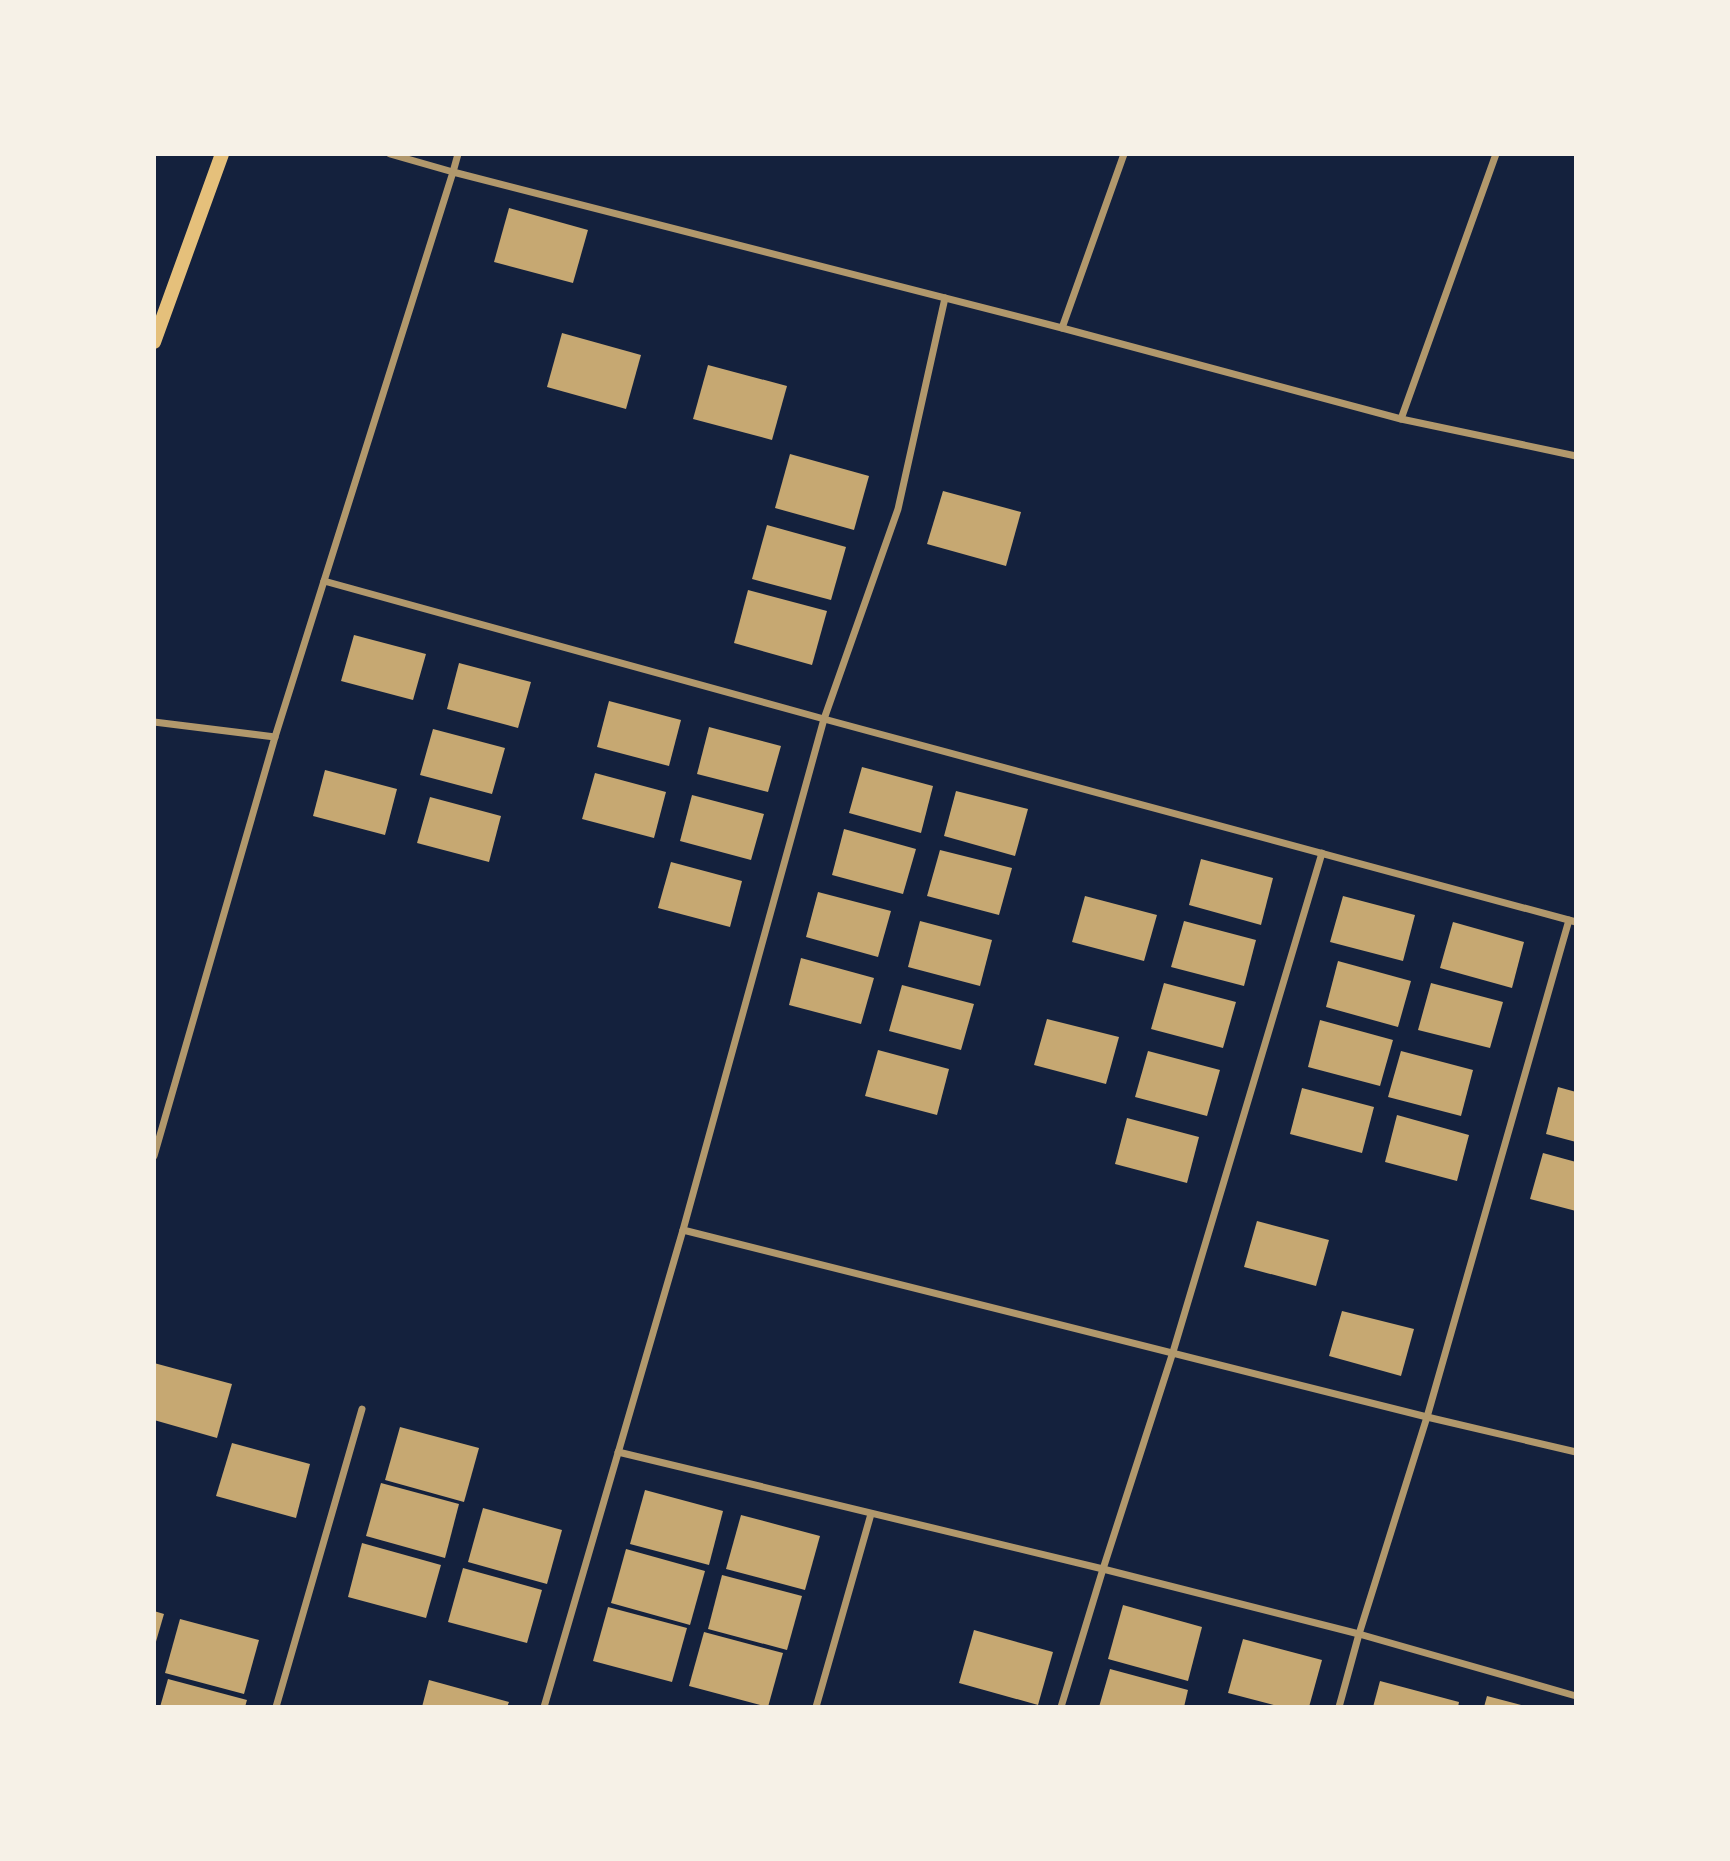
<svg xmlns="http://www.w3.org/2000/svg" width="1730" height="1861" font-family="'PT Sans',sans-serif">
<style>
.building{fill:#c6a872}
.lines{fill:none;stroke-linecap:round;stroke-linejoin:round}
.minor{stroke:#b1986c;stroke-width:7}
.secondary{stroke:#e5c07b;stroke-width:14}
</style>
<rect width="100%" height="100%" fill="#14213d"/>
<g class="building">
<polygon points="509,208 588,230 573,283 494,262"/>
<polygon points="562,333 641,355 626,409 547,387"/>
<polygon points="708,365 787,386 772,440 693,419"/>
<polygon points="790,454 869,476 854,530 775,508"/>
<polygon points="943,491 1021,512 1006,566 927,544"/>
<polygon points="767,525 846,547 831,600 752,579"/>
<polygon points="748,590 827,611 812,665 734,643"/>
<polygon points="354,635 426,654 413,700 341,681"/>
<polygon points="459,663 531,682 518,728 447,709"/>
<polygon points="609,701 681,720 669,766 597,747"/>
<polygon points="709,727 781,746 768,792 697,774"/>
<polygon points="433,729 505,748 492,794 420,775"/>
<polygon points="862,767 933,786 921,833 849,813"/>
<polygon points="325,770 397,789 385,835 313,816"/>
<polygon points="595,773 666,792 654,838 582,819"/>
<polygon points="956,791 1028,809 1015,856 944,836"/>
<polygon points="692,795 764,814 751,860 680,841"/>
<polygon points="430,797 501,816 489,862 417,843"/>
<polygon points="844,829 916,849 903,894 832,875"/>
<polygon points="940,850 1012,868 999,915 927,896"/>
<polygon points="1201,859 1273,878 1261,925 1189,905"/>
<polygon points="671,862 742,881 730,927 658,908"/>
<polygon points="818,892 891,911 878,957 806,937"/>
<polygon points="1085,896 1157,915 1144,961 1072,942"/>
<polygon points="1343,896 1415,915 1403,961 1330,942"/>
<polygon points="920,921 992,940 980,986 908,967"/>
<polygon points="1184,921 1256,940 1244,986 1171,967"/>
<polygon points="1453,922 1524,942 1512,988 1440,968"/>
<polygon points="801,958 874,978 861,1024 789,1005"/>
<polygon points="1338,961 1411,981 1398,1027 1326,1007"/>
<polygon points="1164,983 1236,1002 1223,1048 1151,1029"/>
<polygon points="1431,983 1503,1002 1490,1048 1418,1030"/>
<polygon points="902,985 974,1004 961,1050 889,1031"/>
<polygon points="1047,1019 1119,1037 1106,1084 1034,1065"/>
<polygon points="1320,1020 1393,1040 1380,1086 1308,1067"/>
<polygon points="878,1050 949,1069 937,1115 865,1096"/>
<polygon points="1148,1051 1220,1070 1207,1116 1135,1097"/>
<polygon points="1401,1051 1473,1070 1461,1116 1388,1097"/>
<polygon points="1558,1087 1576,1092 1576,1142 1546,1134"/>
<polygon points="1302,1088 1374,1107 1362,1153 1290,1134"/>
<polygon points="1397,1115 1469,1135 1457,1181 1385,1162"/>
<polygon points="1127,1118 1199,1137 1187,1183 1115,1164"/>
<polygon points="1543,1153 1576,1162 1576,1211 1530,1199"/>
<polygon points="1257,1221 1329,1240 1316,1286 1244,1267"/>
<polygon points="1342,1311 1414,1329 1401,1376 1329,1356"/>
<polygon points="154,1363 232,1384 217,1438 154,1420"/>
<polygon points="400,1427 479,1448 464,1502 385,1480"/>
<polygon points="232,1443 310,1464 296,1518 216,1496"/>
<polygon points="381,1483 459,1504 445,1558 366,1536"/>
<polygon points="645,1490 723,1511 709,1565 630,1544"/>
<polygon points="483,1508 562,1530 547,1584 468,1562"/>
<polygon points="741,1515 820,1536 805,1590 726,1569"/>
<polygon points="362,1543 441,1565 426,1618 348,1597"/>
<polygon points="626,1549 705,1571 690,1625 611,1603"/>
<polygon points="463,1568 542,1590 527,1643 448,1622"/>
<polygon points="722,1575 802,1596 787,1650 708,1629"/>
<polygon points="1123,1605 1202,1627 1188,1681 1108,1659"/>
<polygon points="608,1607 687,1628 672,1682 593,1661"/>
<polygon points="154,1611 164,1614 155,1645 154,1645"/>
<polygon points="180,1619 259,1640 244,1694 165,1673"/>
<polygon points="974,1630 1053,1652 1038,1705 959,1683"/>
<polygon points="704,1632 783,1653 768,1707 689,1686"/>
<polygon points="1243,1639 1322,1660 1309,1707 1281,1707 1228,1693"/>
<polygon points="1110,1669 1188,1690 1184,1707 1099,1707"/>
<polygon points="168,1679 247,1700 245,1707 160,1707"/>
<polygon points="429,1680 509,1702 507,1707 422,1707"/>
<polygon points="1380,1681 1459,1702 1458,1707 1373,1707"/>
<polygon points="1487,1696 1525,1706 1525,1707 1484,1707"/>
</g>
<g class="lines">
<g class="minor">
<polyline points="458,154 453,172 1062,328 1401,419 1576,456"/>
<polyline points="1062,328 1124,154"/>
<polyline points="1401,419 1496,154"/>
<polyline points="324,581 453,172 390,154"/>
<polyline points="154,722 275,737"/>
<polyline points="154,1156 275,737 324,581 824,719 1576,922"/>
<polyline points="683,1230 1427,1417 1576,1452"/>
<polyline points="618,1452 1103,1569 1359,1634 1576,1696"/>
<polyline points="276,1707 362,1409"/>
<polyline points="544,1707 683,1230 824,719 898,509 945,298"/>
<polyline points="816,1707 871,1514"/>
<polyline points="1061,1707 1103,1569 1173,1352 1322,853"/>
<polyline points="1339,1707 1359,1634 1427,1417 1569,920"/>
</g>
<polyline class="secondary" points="154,342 222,154"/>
</g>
<rect width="1730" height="1861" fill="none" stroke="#f6f1e7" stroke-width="312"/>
</svg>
